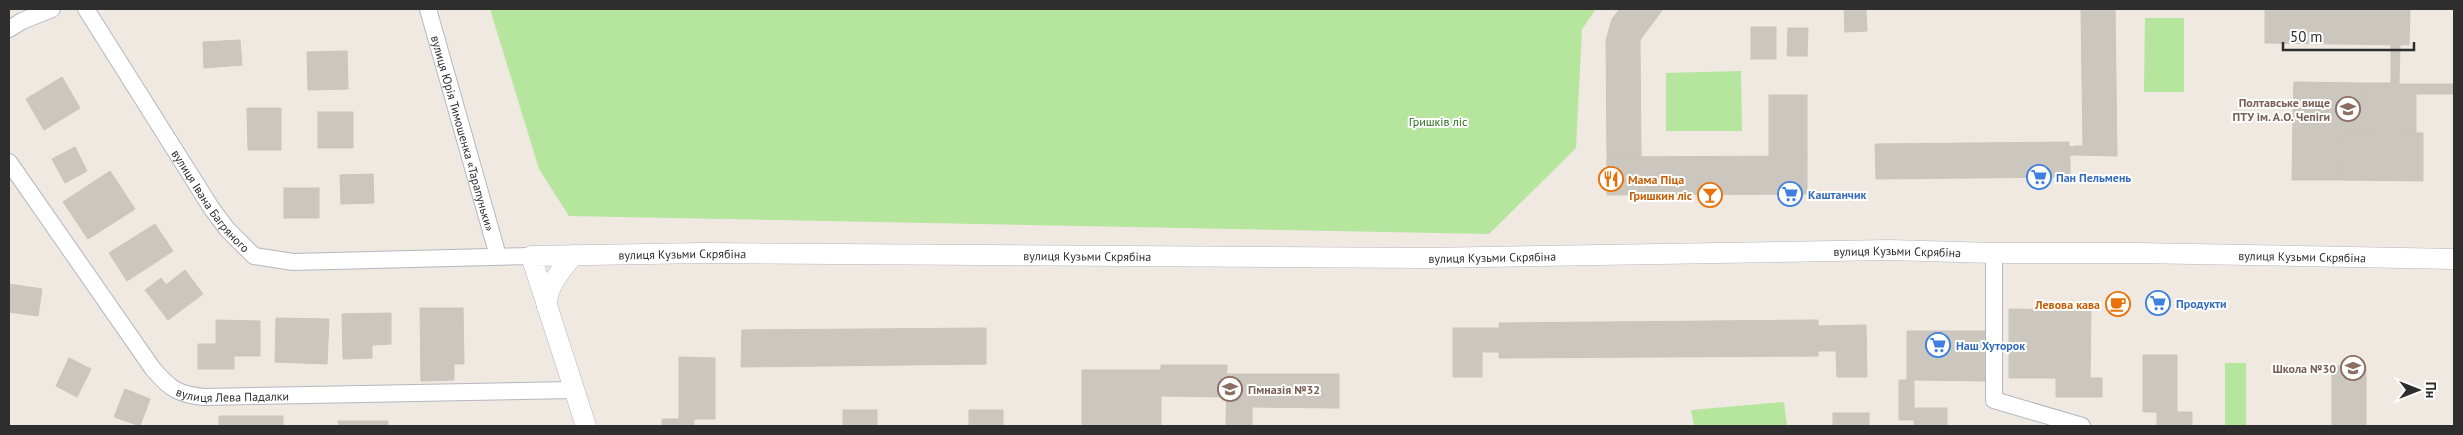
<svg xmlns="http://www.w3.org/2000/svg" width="2463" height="435" font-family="'PT Sans',sans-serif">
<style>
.green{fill:#b6e59e}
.building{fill:#cbc7bf;stroke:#cbc5ba}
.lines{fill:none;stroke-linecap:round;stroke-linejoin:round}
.minor-casing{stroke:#b4b7c1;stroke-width:18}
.tertiary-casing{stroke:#b4b7c1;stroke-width:21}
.minor{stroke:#fff;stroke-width:16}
.tertiary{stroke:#fff;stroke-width:20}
.labels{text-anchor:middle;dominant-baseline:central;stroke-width:4;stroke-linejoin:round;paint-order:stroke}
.education-label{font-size:12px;font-weight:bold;fill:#785e54;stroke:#fff;text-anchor:end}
.park-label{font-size:12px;fill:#2c6e1b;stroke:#fff}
.street-label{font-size:12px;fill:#2e2e2e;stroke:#fff}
.shop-label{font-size:12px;font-weight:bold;fill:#366cbe;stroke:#fff;text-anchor:start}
.food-label{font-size:12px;font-weight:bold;fill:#c56008;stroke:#fff;text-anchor:end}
</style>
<rect width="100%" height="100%" fill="#efe9e1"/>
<g class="green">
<polygon points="490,9 1596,9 1582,29 1576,148 1489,234 569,216 539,169"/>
<polygon points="2145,18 2184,18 2184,92 2144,92"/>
<polygon points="1741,71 1742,131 1666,131 1666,73"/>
<rect x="2225" y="363" width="21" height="63"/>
<polygon points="1784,402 1787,426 1694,426 1691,410"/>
</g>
<g class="building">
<polygon points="1620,9 1663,9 1640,40 1641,157 1607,157 1606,40 1612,19"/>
<polygon points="1844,9 1866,9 1867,31 1845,32"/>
<polygon points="2081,9 2115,9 2117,156 2076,155 2076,146 2083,146"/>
<polygon points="2265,9 2410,9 2409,45 2265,43"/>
<rect x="1751" y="27" width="25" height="32"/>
<polygon points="1788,28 1808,28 1807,56 1787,56"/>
<polygon points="240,40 242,65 204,68 203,42"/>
<polygon points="2391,45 2400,45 2399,84 2454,84 2454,94 2416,94 2416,133 2343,132 2342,180 2292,180 2293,115 2362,116 2362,83 2391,83"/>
<polygon points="347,51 348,89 308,90 307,52"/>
<polygon points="62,77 80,108 44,130 26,99"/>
<polygon points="2294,82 2362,83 2362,116 2293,115"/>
<rect x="1769" y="95" width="38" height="61"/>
<polygon points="247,108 281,108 281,150 248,150"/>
<rect x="318" y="112" width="35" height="36"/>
<polygon points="2343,132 2423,133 2423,181 2342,180"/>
<polygon points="2069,142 2069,147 2076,146 2076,155 2070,155 2070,177 1876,179 1875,144"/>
<polygon points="75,147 87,171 65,183 52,159"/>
<polygon points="1807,156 1807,194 1607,195 1607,157"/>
<polygon points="110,171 135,209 88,239 63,202"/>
<polygon points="373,174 374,203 341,204 340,175"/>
<rect x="284" y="188" width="35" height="30"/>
<polygon points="155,224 173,251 127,281 109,253"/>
<polygon points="185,270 203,294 168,320 145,290 161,278 166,285"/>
<polygon points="9,284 42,289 38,316 9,312"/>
<polygon points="420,308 463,308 464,364 454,364 454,380 421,381"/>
<polygon points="2009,309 2091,310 2090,378 2102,378 2102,397 2056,397 2056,378 2009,378"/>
<polygon points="391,313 391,344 372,345 372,358 343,359 342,314"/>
<polygon points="276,318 329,319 327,364 275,362"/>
<polygon points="216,320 260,321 260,356 234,356 234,369 198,369 198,344 216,344"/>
<polygon points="1818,320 1818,326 1866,325 1867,377 1837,377 1836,351 1818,351 1818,356 1499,358 1499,352 1482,352 1482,377 1453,377 1453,328 1499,328 1499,323"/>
<polygon points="986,328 986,364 741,367 742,330"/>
<polygon points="1907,331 1987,331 1987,381 1914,380 1914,420 1899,420 1899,380 1907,380"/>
<polygon points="2143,355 2177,355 2177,412 2192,412 2192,426 2157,426 2157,412 2143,412"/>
<polygon points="679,357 715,358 715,419 694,419 694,426 662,426 662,419 679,419"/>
<polygon points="69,358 91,369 77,397 56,386"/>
<polygon points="1161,365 1227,365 1226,397 1161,396 1161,426 1082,426 1082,370 1161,370"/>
<rect x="2332" y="366" width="34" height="60"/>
<polygon points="1227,374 1339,374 1339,408 1252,407 1252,426 1226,426"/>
<polygon points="125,389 150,399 140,426 114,417"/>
<rect x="1914" y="408" width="33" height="18"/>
<rect x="843" y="410" width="34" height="16"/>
<rect x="969" y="410" width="34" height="16"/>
<rect x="1833" y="413" width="36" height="13"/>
<rect x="219" y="416" width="64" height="10"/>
<polygon points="338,421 388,421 388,426 339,426"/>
</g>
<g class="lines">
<defs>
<g id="minor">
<path id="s1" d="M 86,9 L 212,209 L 227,229 L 254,256 L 293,262 L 531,256"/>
<path id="s2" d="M 428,9 L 498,256"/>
<polyline points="9,29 22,21 52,9"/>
<path id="s3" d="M 9,162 L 153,369 C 170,389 178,394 203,397 L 574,390"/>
<polyline points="1994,253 1994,400 2082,426"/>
</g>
<g id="tertiary">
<path d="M 547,307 C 545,288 562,268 574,255"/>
<path id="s4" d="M 586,426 L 531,256 L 703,253 L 1427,258 L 1889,250 L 1994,253 L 2137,253 L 2454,259"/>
</g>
</defs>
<use href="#minor" class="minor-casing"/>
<use href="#tertiary" class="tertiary-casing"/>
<use href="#minor" class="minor"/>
<use href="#tertiary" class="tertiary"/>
</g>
<defs>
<symbol id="university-ring" viewBox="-11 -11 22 22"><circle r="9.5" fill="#fff" stroke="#8d6e63" stroke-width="1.5"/><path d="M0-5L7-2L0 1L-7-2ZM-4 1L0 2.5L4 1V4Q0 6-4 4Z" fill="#8d6e63"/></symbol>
<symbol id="supermarket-ring" viewBox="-11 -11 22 22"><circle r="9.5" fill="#fff" stroke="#3f7fe0" stroke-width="1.5"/><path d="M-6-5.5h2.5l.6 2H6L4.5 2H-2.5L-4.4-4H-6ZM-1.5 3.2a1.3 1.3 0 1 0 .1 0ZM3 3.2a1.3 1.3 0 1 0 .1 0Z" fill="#3f7fe0"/></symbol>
<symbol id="restaurant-ring" viewBox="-11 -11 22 22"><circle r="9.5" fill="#fff" stroke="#e8710a" stroke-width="1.5"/><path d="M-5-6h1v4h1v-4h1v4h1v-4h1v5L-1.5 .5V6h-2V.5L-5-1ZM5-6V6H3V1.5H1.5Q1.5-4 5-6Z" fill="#e8710a"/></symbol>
<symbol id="bar-ring" viewBox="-11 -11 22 22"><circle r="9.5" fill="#fff" stroke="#e8710a" stroke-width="1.5"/><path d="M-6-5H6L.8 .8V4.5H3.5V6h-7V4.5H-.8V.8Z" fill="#e8710a"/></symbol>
<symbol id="cafe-ring" viewBox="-11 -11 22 22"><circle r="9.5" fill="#fff" stroke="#e8710a" stroke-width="1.5"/><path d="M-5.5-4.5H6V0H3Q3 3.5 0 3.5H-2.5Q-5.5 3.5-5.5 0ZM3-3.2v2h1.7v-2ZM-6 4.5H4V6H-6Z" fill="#e8710a"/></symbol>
<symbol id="school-ring" viewBox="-11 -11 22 22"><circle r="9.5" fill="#fff" stroke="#8d6e63" stroke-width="1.5"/><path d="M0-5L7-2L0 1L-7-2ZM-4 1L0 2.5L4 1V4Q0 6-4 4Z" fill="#8d6e63"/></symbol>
</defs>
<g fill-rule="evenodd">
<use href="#university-ring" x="2334" y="95" width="28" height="28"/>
<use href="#supermarket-ring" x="2025" y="163" width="28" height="28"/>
<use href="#restaurant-ring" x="1597" y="165" width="28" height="28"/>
<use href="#supermarket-ring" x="1776" y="180" width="28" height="28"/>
<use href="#bar-ring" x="1696" y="181" width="28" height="28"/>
<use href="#supermarket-ring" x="2144" y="289" width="28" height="28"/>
<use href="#cafe-ring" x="2104" y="290" width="28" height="28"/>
<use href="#supermarket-ring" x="1924" y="331" width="28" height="28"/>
<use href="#school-ring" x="2339" y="354" width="28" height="28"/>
<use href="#school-ring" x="1216" y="375" width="28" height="28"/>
</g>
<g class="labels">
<g class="education-label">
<text x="2330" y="102">Полтавське вище<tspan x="2330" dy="14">ПТУ ім. А.О. Чепіги</tspan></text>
<text x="2336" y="368">Школа №30</text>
<text x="1248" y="389" text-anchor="start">Гімназія №32</text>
</g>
<g class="park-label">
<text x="1438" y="121">Гришків ліс</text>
</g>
<g class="street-label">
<text stroke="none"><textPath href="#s2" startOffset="129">вулиця Юрія Тимошенка «Тарапуньки»</textPath></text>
<text stroke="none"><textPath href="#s1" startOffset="229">вулиця Івана Багряного</textPath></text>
<text stroke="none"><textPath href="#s4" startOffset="1545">вулиця Кузьми Скрябіна</textPath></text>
<text stroke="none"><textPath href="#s4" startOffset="330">вулиця Кузьми Скрябіна</textPath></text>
<text stroke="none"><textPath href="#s4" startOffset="1140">вулиця Кузьми Скрябіна</textPath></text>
<text stroke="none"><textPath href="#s4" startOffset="1950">вулиця Кузьми Скрябіна</textPath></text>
<text stroke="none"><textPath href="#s4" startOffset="735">вулиця Кузьми Скрябіна</textPath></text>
<text stroke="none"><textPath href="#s3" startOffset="341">вулиця Лева Падалки</textPath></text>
</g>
<g class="shop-label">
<text x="2056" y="177">Пан Пельмень</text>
<text x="1808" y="194">Каштанчик</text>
<text x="2176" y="303">Продукти</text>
<text x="1956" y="345">Наш Хуторок</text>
</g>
<g class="food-label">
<text x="1628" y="179" text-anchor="start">Мама Піца</text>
<text x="1692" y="195">Гришкин ліс</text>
<text x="2100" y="304">Левова кава</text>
</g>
</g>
<rect width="2463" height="435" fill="none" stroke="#2e2e2e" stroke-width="20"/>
<g transform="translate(2418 390) rotate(90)" stroke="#ffffff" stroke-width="4" paint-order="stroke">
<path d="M0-4L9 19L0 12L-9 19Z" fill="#2e2e2e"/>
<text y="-8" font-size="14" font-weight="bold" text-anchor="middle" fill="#2e2e2e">Пн</text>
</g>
<path d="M2283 42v8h131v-8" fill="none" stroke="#2e2e2e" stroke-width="2.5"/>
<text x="2290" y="42" font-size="15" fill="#2e2e2e" stroke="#ffffff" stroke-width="4" paint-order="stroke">50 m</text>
</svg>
